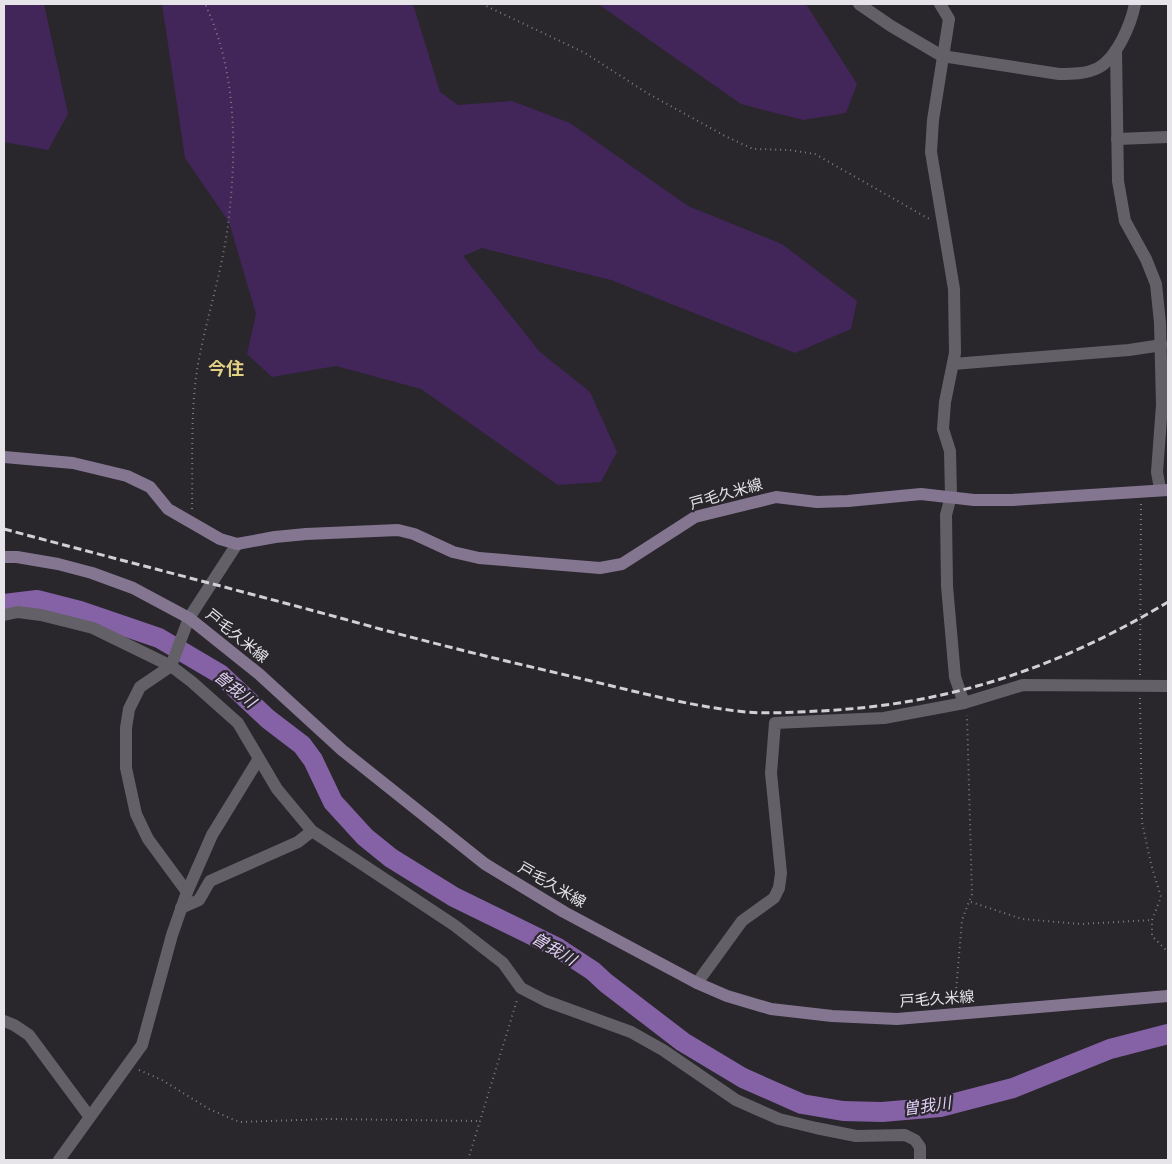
<svg xmlns="http://www.w3.org/2000/svg" width="1172" height="1164" font-family="Cabin,'Noto Sans JP',sans-serif">
<style>
.green{fill:#422659}
.lines{fill:none;stroke-linecap:round;stroke-linejoin:round}
.river{stroke:#8462a5;stroke-width:20}
.path{stroke:#7f7c82;stroke-width:2;stroke-dasharray:1 4;stroke-linecap:butt}
.minor{stroke:#646068;stroke-width:12}
.secondary{stroke:#847691;stroke-width:12}
.rail{stroke:#d2d0d4;stroke-width:3;stroke-dasharray:8 4;stroke-linecap:butt}
.labels{text-anchor:middle;dominant-baseline:central;stroke-width:4.5;stroke-linejoin:round;paint-order:stroke}
.street-label{font-size:15px;fill:#e6e4e8;stroke:#29262c}
.water-label{font-size:16px;font-style:italic;fill:#e0cef4;stroke:#29262c}
.quarter-label{font-size:18px;font-weight:bold;fill:#e3d183;stroke:#29262c}
</style>
<rect width="100%" height="100%" fill="#29262c"/>
<g class="green">
<polygon points="4,4 44,4 68,114 48,150 4,142"/>
<polygon points="162,4 413,4 440,92 458,105 512,101 570,123 688,206 782,244 857,301 851,329 795,353 611,280 482,248 463,256 540,352 590,392 617,452 601,482 558,485 421,389 336,366 272,377 247,354 256,314 229,222 185,158"/>
<polygon points="598,4 806,4 857,84 846,113 803,120 741,104"/>
</g>
<g class="lines">
<polyline class="river" points="4,604 37,600 80,611 159,638 220,674 268,719 302,745 313,760 333,802 365,837 391,858 454,897 558,948 593,971 606,983 683,1042 743,1078 802,1104 843,1111 882,1112 940,1107 1013,1088 1110,1049 1168,1034"/>
<g class="path">
<polyline points="482,4 585,53 647,93 725,136 753,149 789,150 815,154 931,220"/>
<path d="M 192,509 C 193,461 190,411 198,364 C 207,315 224,266 229,216 C 237,146 236,69 205,4"/>
<polyline points="1140,675 1141,503"/>
<polyline points="1140,698 1142,822 1151,864 1161,897 1152,920 1152,936 1168,952"/>
<polyline points="971,902 1022,919 1081,924 1152,920"/>
<polyline points="955,1003 962,920 972,894 967,715"/>
<polyline points="139,1070 162,1080 209,1109 239,1122 328,1119 479,1121"/>
<polyline points="468,1160 517,1000"/>
</g>
<g class="minor">
<path d="M 859,4 L 891,26 L 942,56 L 1059,74 C 1071,74 1086,74 1098,68 C 1117,58 1131,24 1135,4"/>
<polyline points="940,4 949,19 933,120 931,152 954,289 955,353 945,402 943,429 950,451 951,496 946,515 947,586 955,677 964,703"/>
<polyline points="1116,50 1118,181 1125,221 1146,259 1156,284 1160,323 1162,405 1157,472 1160,489"/>
<polyline points="1117,139 1168,137"/>
<polyline points="953,364 1129,350 1162,345"/>
<polyline points="4,615 18,612 41,615 93,628 171,666 192,682 238,723 277,789 312,831 454,925 503,963 521,988 546,1001 631,1032 663,1050 736,1100 779,1119 816,1128 856,1136 905,1135 915,1140 920,1147 920,1160"/>
<polyline points="187,892 148,839 136,814 126,768 126,728 129,709 140,687 171,666 189,618 237,544"/>
<polyline points="181,908 199,900 210,881 298,842 312,831"/>
<polyline points="697,983 742,921 774,898 779,888 781,873 771,773 775,723 884,718 964,703 1023,685 1168,686"/>
<polyline points="4,1021 14,1025 29,1035 89,1116"/>
<polyline points="59,1160 142,1045 172,935 187,892 212,835 258,760"/>
</g>
<g class="secondary">
<polyline points="4,457 73,463 127,476 150,487 168,509 220,539 237,544 275,537 306,534 398,530 414,534 453,552 479,558 600,568 622,564 695,517 776,497 817,502 848,501 921,494 974,500 1012,500 1168,490"/>
<polyline points="4,557 17,557 58,564 92,573 133,588 189,618 259,674 342,750 485,864 564,912 697,983 727,996 771,1009 832,1016 897,1019 1168,996"/>
</g>
<path class="rail" d="M 4,529 C 127,562 250,593 373,627 C 446,647 518,664 591,681 C 642,693 694,707 746,712 C 770,714 795,712 819,711 C 948,705 1058,668 1168,602"/>
</g>
<g class="labels">
<g class="street-label">
<text transform="translate(726 494) rotate(-16)">戸毛久米線</text>
<text transform="translate(237 636) rotate(39)">戸毛久米線</text>
<text transform="translate(552 885) rotate(30)">戸毛久米線</text>
<text transform="translate(937 999) rotate(-4)">戸毛久米線</text>
</g>
<g class="water-label">
<text transform="translate(235 689) rotate(39)">曽我川</text>
<text transform="translate(554 949) rotate(31)">曽我川</text>
<text transform="translate(927 1106) rotate(-8)">曽我川</text>
</g>
<g class="quarter-label">
<text x="226" y="369">今住</text>
</g>
</g>
<rect width="1172" height="1164" fill="none" stroke="#e6e4e8" stroke-width="10"/>
</svg>
